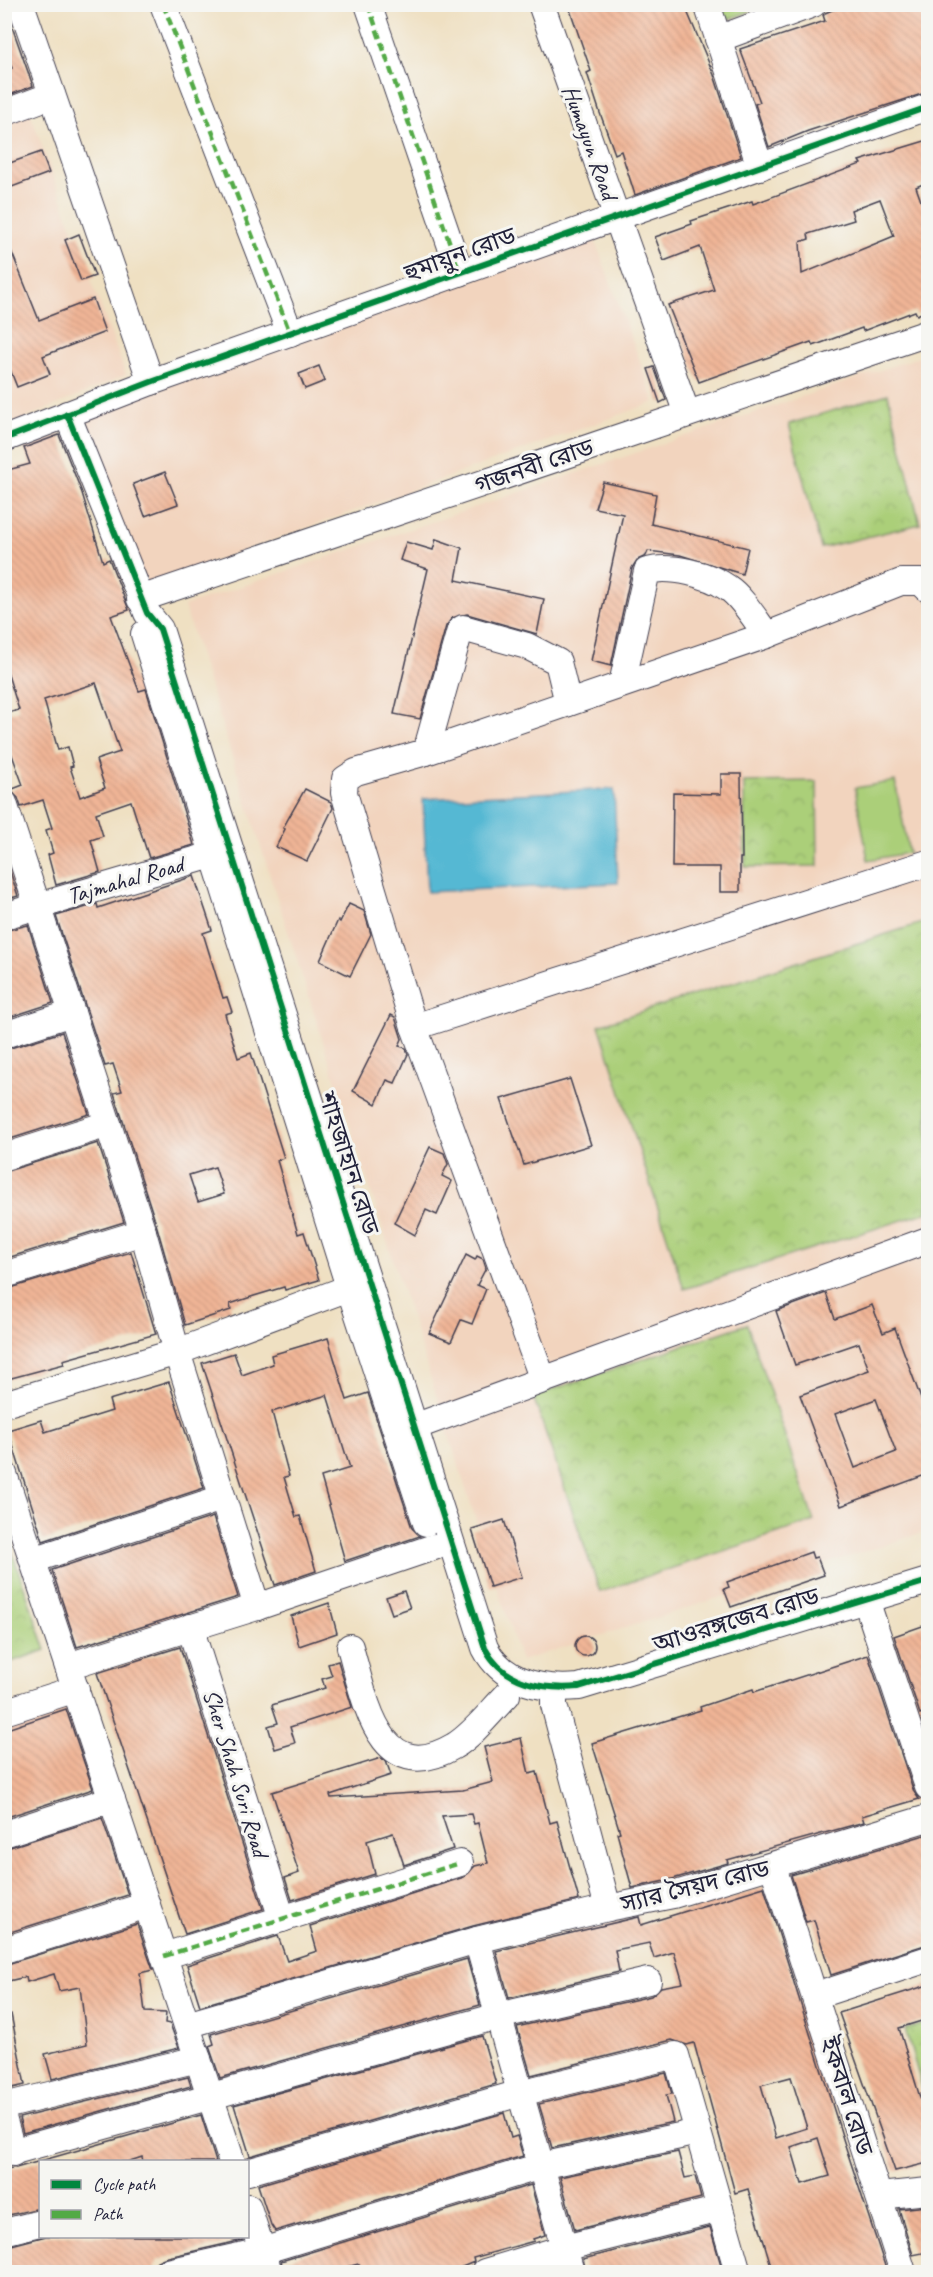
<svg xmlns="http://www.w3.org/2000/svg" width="933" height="2277" font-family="Caveat,'Noto Sans Bengali',sans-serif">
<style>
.built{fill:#f2d4be}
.park{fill:url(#park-crowns);stroke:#66785a;stroke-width:1.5}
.garden{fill:#abcf79;stroke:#66785a;stroke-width:1.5}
.water{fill:#55b8d3;stroke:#3c6d87;stroke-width:1.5}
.building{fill:url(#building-back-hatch);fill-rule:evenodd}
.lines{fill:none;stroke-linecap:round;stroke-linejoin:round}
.minor-casing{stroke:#413e4f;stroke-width:28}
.minor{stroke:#fff;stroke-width:26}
.quiet{stroke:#53aa46;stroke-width:4.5;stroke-dasharray:9 4.5;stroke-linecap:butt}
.cycleway-casing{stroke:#f6f6f2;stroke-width:10}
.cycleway{stroke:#00873e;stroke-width:6}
.labels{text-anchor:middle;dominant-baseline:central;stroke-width:6;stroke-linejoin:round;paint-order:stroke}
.street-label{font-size:24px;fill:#22223b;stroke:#f6f6f2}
</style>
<defs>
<pattern id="park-crowns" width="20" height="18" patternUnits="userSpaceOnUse" patternTransform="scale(1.5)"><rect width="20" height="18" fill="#abcf79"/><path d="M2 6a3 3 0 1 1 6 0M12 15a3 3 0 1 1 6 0" fill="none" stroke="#93b16a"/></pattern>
<pattern id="building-back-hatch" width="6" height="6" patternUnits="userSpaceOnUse" patternTransform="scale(1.5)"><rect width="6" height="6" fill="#f0b596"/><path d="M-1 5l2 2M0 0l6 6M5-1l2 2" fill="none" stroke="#ce9b82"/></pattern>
</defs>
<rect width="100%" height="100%" fill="#f6f6f2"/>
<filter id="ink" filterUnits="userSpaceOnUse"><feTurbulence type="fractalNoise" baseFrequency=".0167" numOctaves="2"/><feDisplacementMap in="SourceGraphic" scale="12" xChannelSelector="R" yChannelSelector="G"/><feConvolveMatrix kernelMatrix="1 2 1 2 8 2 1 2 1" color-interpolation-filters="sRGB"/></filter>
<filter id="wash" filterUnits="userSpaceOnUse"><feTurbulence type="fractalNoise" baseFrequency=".008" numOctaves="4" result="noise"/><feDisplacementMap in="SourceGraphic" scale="24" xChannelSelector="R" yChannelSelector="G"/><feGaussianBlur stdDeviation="1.35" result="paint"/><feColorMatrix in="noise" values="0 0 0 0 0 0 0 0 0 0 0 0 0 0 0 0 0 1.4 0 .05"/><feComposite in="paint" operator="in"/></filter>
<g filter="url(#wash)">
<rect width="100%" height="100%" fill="#efe0c2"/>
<g class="built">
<polygon points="29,110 126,375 5,427 5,120"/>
<polygon points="594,238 655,402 146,586 75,416"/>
<polygon points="928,354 928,1531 521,1661 184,606"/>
</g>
<g class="park">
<polygon points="712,4 768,5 718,23"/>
<polygon points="888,394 920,524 821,548 789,424"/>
<polygon points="817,781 818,866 745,867 744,782"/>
<polygon points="928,921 928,1212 684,1289 599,1025"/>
<polygon points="747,1324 814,1521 600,1592 533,1396"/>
<polygon points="4,1529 46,1650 5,1664 4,1664"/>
<polygon points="928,2023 928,2124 916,2127 911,2113 928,2107 905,2029"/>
</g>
<polygon class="garden" points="895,781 909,853 868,860 855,788"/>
<polygon class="water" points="614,789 618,883 427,892 423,799"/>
<g id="blocks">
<g class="building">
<polygon points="4,4 33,86 7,96 4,71 12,68 4,48"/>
<polygon points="568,4 684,4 714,75 741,157 635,195 621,151 615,154 600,113 587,73 591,71"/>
<polygon points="847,4 928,4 928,92 808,131 769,147 755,104 760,102 740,49 825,21 823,15 825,13"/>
<path d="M 928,140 L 928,182 L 916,187 L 928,221 L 928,310 L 917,315 L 915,311 L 863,331 L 862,328 L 813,346 L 811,342 L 699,382 L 668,305 L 714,290 L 700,247 L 664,261 L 655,237 L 692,224 L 691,221 L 752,201 L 753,204 L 861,164 L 859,161 ZM 880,199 L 894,236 L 802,274 L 800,242 L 809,239 L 808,234 L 854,220 L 851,210 Z"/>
<polygon points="41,152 49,173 4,190 4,165"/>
<polygon points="4,233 39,320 93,299 105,332 43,356 50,374 17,387 4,354"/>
<polygon points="79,234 95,276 81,281 65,240"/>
<polygon points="319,366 325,381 305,389 299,374"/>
<polygon points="654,367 666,400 660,403 648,369"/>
<path d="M 59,435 L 82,493 L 103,562 L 109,559 L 129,610 L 111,616 L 139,691 L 146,689 L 194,845 L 149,858 L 131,801 L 96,813 L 103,836 L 91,840 L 100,872 L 56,885 L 48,855 L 53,853 L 46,830 L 52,828 L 43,800 L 21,807 L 18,798 L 10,790 L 23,785 L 4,733 L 4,714 L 19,710 L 4,662 L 4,471 L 30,464 L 24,448 ZM 96,683 L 120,752 L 96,760 L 105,788 L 80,797 L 70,767 L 73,766 L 68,747 L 58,750 L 44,700 Z"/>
<polygon points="165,472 178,504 145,516 133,484"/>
<polygon points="603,482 656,494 651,524 748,548 742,574 680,555 648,551 646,556 637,560 632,568 611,666 591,661 623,514 595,508"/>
<polygon points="436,539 462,548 456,580 544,599 537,634 467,614 452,618 446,626 420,719 394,714 428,569 400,560 406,542 433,550"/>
<polygon points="721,774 741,774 742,858 740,858 740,892 720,892 720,867 672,867 673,793 721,794"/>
<polygon points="305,789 331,802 333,808 307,861 276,847 285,829 283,828"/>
<polygon points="4,853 18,896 4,900"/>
<path d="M 194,876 L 212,930 L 203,933 L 223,998 L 227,997 L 232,1012 L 225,1014 L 238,1058 L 251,1053 L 284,1158 L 277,1160 L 298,1234 L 304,1232 L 319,1280 L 285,1290 L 284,1287 L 254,1296 L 230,1304 L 231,1310 L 185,1325 L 157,1227 L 114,1093 L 122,1091 L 113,1064 L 105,1066 L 56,916 L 97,904 L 98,908 ZM 215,1167 L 224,1194 L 198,1202 L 189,1175 Z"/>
<polygon points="349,904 364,911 371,934 350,976 320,961 338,920 340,922"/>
<polygon points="28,925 53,1003 4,1019 4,931"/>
<polygon points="391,1015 395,1017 402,1039 399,1046 406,1048 408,1054 395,1083 387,1080 376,1104 353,1091"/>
<polygon points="62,1032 89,1114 4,1141 4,1050"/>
<polygon points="570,1079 591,1145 524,1165 501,1099"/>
<polygon points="98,1143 124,1222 4,1259 4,1172"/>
<polygon points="430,1147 444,1153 448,1164 442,1176 452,1181 437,1215 426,1210 415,1235 394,1223"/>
<polygon points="131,1252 156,1334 63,1360 64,1364 4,1380 4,1290"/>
<polygon points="466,1255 475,1260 477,1256 483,1259 486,1268 477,1285 486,1289 472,1324 461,1320 451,1342 429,1333"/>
<path d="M 826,1293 L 835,1319 L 872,1305 L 883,1333 L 895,1328 L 928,1418 L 928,1474 L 841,1506 L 800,1395 L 869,1370 L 859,1343 L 795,1365 L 776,1311 ZM 876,1399 L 896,1452 L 855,1468 L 835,1414 Z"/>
<polygon points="328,1338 347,1400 368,1393 412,1528 420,1536 345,1561 321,1477 350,1468 327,1395 272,1412 289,1476 284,1477 296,1517 300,1516 316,1571 275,1585 202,1363 234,1353 242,1375 273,1364 271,1355"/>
<polygon points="169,1382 204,1488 43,1541 8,1430 41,1420 45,1432 112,1411 109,1400"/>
<polygon points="213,1517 238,1597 77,1647 52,1570"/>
<polygon points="504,1520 522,1577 490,1587 472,1530"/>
<polygon points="811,1552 813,1558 817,1557 824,1575 731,1607 724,1589 729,1587 727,1582"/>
<polygon points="404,1591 410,1608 392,1614 386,1597"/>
<polygon points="329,1603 337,1633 299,1646 291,1616"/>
<polygon points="928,1624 928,1711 920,1714 894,1636"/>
<circle cx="585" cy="1646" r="10"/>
<polygon points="180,1647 263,1909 185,1934 97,1673"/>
<polygon points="868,1655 914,1792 919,1799 862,1816 864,1822 727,1860 728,1863 669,1880 632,1888 617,1833 620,1832 592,1743 701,1710 700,1707 753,1689 754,1692"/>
<polygon points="338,1661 352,1707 290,1727 295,1743 275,1749 268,1726 278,1723 272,1705 325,1688 322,1679 332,1676 328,1664"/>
<polygon points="66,1709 93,1789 4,1818 4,1730"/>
<polygon points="521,1738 529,1774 537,1772 550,1823 557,1821 579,1900 473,1926 200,2006 187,1965 278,1936 287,1961 317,1951 310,1926 464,1877 475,1866 488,1863 478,1823 474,1824 471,1814 442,1816 453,1849 404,1865 393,1833 367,1841 375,1874 292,1900 285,1878 299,1873 272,1792 381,1758 386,1761 391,1775 330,1795 331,1798 463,1790 493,1782 484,1747"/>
<polygon points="102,1818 128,1895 4,1934 4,1849"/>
<polygon points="928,1834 928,1944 831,1975 814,1920 806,1922 791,1875"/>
<path d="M 764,1887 L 844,2142 L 887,2272 L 773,2272 L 748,2189 L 735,2193 L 694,2043 L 687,2045 L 672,2040 L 531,2075 L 517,2027 L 651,1996 L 661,1987 L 683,1983 L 674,1952 L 654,1958 L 649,1943 L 615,1950 L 619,1972 L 509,1998 L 496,1951 L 639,1917 L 641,1925 ZM 791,2077 L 807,2128 L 776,2138 L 761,2085 ZM 818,2138 L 830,2176 L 802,2184 L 791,2147 Z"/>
<polygon points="137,1924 153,1970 140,1973 145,2012 166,2013 165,2023 170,2024 179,2048 52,2079 45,2054 87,2044 80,1987 59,1991 54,1974 27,1982 26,1977 4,1982 4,1965"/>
<polygon points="467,1959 480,2005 220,2078 209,2046 214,2044 211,2034"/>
<polygon points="928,1985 928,2019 899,2028 928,2124 928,2163 895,2171 839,2013"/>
<polygon points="11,2014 25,2085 4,2090 4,2015"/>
<polygon points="482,2036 496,2084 250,2156 234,2105"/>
<polygon points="666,2073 672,2094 666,2095 673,2122 552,2148 539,2104"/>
<polygon points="188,2077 191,2086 23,2133 19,2118"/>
<polygon points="504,2113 511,2138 517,2136 523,2156 275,2231 271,2225 258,2185"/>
<polygon points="201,2115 216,2162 143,2162 142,2157 127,2162 40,2162 40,2208 4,2216 4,2169 16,2168"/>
<polygon points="678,2152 685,2178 695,2176 701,2198 575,2230 560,2177"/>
<polygon points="531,2185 545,2235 533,2239 534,2241 473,2258 474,2262 455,2270 446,2272 362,2272 359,2264 327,2272 284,2272 281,2261"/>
<polygon points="928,2206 928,2252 913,2255 899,2209"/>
<polygon points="710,2227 723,2272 586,2272 583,2259"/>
<polygon points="46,2236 242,2236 243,2240 164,2258 157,2261 153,2272 4,2272 4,2247"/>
</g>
</g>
</g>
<g filter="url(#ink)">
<use href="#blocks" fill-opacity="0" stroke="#413e4f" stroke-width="1.5"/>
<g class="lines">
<defs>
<g id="minor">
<polyline points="21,4 151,382"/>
<polyline points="163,4 290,333"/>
<polyline points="368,4 460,273"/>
<polyline points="541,4 687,414"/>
<polyline points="707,4 760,167"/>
<polyline points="718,39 813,4"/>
<polyline points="4,113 52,95"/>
<path d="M 67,414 L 147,613 L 160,629 L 485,1648 C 503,1683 542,1690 579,1687 L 928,1581"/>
<polyline points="4,439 151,382 928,107"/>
<polyline points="928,589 921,582 901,582 767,635 426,752 356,772 345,779 344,793 414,1027 543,1380 928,1240"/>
<polyline points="140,599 928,333"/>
<polyline points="144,634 349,1287 426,1523"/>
<path d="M 622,684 L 647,571 C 671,565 708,574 728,588 C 741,596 757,622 767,635"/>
<polyline points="426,752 460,630 463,628 527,646 558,662 568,703"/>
<polyline points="4,803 143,1232 177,1352 257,1607"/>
<polyline points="4,916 212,855"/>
<polyline points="414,1027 928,863"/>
<polyline points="4,1035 72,1013"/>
<polyline points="4,1157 108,1124"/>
<polyline points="4,1275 143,1232"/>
<polyline points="4,1404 177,1352 365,1282"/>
<polyline points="414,1427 543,1380"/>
<polyline points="4,1474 232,2162"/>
<polyline points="33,1560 222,1498"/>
<polyline points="870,1612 928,1787"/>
<polyline points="190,1627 282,1919"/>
<path d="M 350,1647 C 365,1699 379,1790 454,1746 C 472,1736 492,1710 507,1695"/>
<polyline points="68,1666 257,1607 434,1547"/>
<polyline points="554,1689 554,1705 608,1908"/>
<polyline points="4,1712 76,1689"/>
<polyline points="4,1834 112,1799"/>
<polyline points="773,1867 903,2272"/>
<polyline points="477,1940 571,2272"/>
<polyline points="4,1950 147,1905"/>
<polyline points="164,1956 460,1863"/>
<polyline points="815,1996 928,1959"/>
<polyline points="187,2025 477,1940 608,1908 673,1895 928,1818"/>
<polyline points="4,2106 198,2059"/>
<polyline points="4,2121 13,2153"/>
<polyline points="4,2154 498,2016 648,1981"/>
<polyline points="248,2172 520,2093 676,2055 738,2272"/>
<polyline points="879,2196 928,2191"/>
<polyline points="248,2207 269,2272"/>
<polyline points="4,2232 40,2223"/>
<polyline points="168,2272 262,2251 541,2166 698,2132"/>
<polyline points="485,2272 564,2248 720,2209"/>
</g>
</defs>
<use href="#minor" class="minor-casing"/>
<use href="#minor" class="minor"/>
<g class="quiet">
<polyline points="163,4 290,333"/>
<polyline points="368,4 460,273"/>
<polyline points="164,1956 460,1863"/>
</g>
<defs>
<g id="cycleway">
<path d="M 67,414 L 147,613 L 160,629 L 485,1648 C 503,1683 542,1690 579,1687 L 928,1581"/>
<polyline points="4,439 151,382 928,107"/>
</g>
</defs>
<use href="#cycleway" class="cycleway-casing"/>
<use href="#cycleway" class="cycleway"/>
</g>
</g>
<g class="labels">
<g class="street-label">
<text transform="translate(590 142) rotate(70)">Humayun Road</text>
<text transform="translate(460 254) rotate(-20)">হুমায়ুন রোড</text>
<text transform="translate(534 466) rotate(-19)">গজনবী রোড</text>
<text transform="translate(125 880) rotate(-16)">Tajmahal Road</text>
<text transform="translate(349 1163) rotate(72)">শাহজাহান রোড</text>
<text transform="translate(736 1620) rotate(-17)">আওরঙ্গজেব রোড</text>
<text transform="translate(236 1773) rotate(73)">Sher Shah Suri Road</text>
<text transform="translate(695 1886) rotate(-14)">স্যার সৈয়দ রোড</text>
<text transform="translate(847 2096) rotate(72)">ইকবাল রোড</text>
</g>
</g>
<rect width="933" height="2277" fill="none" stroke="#f6f6f2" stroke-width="24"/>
<rect x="39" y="2160" width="210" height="78" fill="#f6f6f2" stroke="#a1a1a9" stroke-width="1.5"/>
<rect x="51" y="2180" width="30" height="9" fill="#00873e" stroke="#a1a1a9" stroke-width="1.5"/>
<text x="93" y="2190" font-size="18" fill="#22223b">Cycle path</text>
<rect x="51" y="2210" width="30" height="9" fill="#53aa46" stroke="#a1a1a9" stroke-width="1.5"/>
<text x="93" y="2220" font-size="18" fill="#22223b">Path</text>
</svg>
